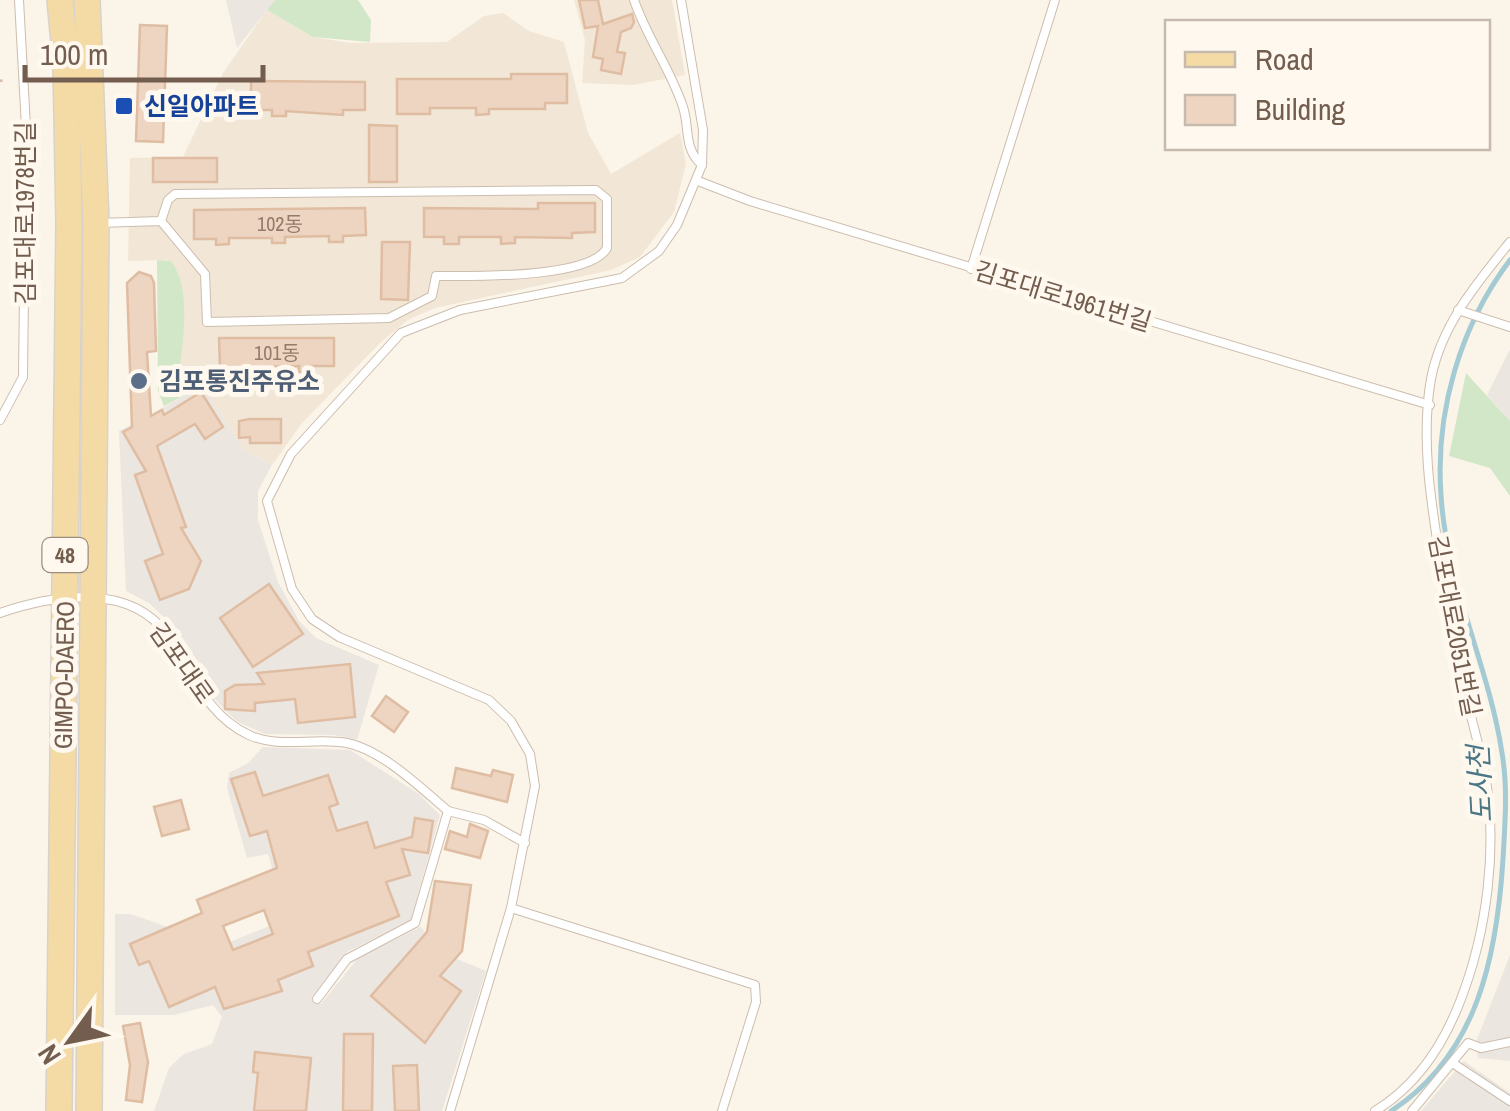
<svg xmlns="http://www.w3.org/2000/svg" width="1510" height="1111" font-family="'Archivo Narrow','Noto Sans KR',sans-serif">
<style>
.residential{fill:#f2e7d6}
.industrial{fill:#ece6e1}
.green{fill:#d2e7c7}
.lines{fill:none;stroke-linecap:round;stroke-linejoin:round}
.stream{stroke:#a4cad4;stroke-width:5}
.building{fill:#eed5c1;stroke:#dfbda3;stroke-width:2.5;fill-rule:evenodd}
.service-casing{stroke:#ccbdae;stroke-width:10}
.primary-casing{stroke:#d8d2cd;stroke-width:28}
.path{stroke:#d3b9a4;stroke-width:2.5;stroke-dasharray:2.5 8;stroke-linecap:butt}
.service{stroke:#fff;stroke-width:8}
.primary{stroke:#f4dba5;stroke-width:25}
.transit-dot{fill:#1a4fb4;stroke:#fef8ee;stroke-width:4}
.service-dot{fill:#5c6f8a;stroke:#fef8ee;stroke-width:4}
.labels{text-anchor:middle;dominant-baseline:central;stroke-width:10;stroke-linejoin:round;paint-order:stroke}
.number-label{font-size:20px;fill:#927b6b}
.shield{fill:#fef8ee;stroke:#9d8c7e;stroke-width:2.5}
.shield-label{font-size:22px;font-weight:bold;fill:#735d4e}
.transit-label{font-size:25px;font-weight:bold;fill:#164399;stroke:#fef8ee;text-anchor:start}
.street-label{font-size:25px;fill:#735d4e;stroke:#fef8ee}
.service-label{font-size:25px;font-weight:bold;fill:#4e5e75;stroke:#fef8ee;text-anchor:start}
.water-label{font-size:28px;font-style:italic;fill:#497785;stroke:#fef8ee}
</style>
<rect width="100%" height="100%" fill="#fbf4e8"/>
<g class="residential">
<polygon points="574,0 672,0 685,75 633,85 582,83 585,40"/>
<polygon points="267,10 313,37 351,43 447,42 484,16 503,13 529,31 564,42 588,133 611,174 680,133 686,164 674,212 640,257 611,270 435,308 408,320 381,342 302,423 272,465 243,449 197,378 179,374 183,321 178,272 167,260 128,261 130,158 183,157 223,73"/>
</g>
<g class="industrial">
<polygon points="226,0 275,0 237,48"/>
<polygon points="1510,349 1510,421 1487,395"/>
<polygon points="203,386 243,449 272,465 258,491 258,520 278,582 299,621 316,638 379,665 357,740 334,735 265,734 236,721 206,690 173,626 149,603 126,591 119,431"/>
<polygon points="263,747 350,750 419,794 440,815 411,920 347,952 311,998 321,1004 358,958 420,927 457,959 486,971 442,1111 154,1111 169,1068 184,1054 212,1044 222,1017 213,1005 174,1015 115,1015 115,914 130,914 174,929 189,959 286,919 268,854 247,858 227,788 229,773 248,763"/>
<polygon points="1510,955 1510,1061 1478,1058 1476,1042"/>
<polygon points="1464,1061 1510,1093 1510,1111 1421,1111"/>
</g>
<g class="green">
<polygon points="275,0 358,0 371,20 370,42 313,37 267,10"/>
<path d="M 157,260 L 171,261 C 192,288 183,342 179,373 L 193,374 L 203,386 L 164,406 L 158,391 Z"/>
<polygon points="1466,373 1510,421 1510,496 1490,468 1449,456"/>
</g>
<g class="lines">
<path class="stream" d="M 1391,1111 C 1478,1055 1497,955 1503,859 C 1505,823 1508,788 1502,753 C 1489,666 1446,583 1441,495 C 1435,412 1460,326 1510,260"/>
</g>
<g class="building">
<polygon points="579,0 598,0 603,24 632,14 634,22 631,28 621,32 617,52 625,53 621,74 601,70 603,59 593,57 598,26 585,28"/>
<polygon points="140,25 167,26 163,142 136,141"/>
<polygon points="511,74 567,74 567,103 545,103 545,109 489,109 489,114 476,115 476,108 430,108 430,114 397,114 397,79 511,79"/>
<polygon points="251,81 365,82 365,110 343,110 343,115 286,111 286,116 272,116 272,110 251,110"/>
<polygon points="369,125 397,126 397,182 369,182"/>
<rect x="153" y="158" width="64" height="24"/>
<polygon points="538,203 595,203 595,232 572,233 572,238 515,237 515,243 501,244 501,237 459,237 459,244 444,244 444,237 424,237 424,208 538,209"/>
<polygon points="365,208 366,235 343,236 343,242 329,242 329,236 285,237 285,243 272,243 272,238 229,238 229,244 216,245 216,239 194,239 194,210"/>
<polygon points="382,242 410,242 408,300 381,299"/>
<polygon points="139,272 151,276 154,283 156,351 147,352 151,416 162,410 164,415 201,392 223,427 205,439 195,424 157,446 186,527 181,528 201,561 189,589 160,600 145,561 163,554 135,475 146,471 123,432 132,427 127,283"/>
<polygon points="219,338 334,338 334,366 311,366 311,372 299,372 299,366 253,367 253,373 240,373 240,367 220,367"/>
<polygon points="250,419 281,419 281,443 250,443 250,437 239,438 239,421"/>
<polygon points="269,584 303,634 253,667 220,618"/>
<polygon points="350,664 355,717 298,723 295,699 255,703 255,711 225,709 225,691 235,685 264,684 257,673"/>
<polygon points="386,696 408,712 394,732 372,716"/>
<polygon points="456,768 491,776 493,770 513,775 507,802 452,788"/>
<path d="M 255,772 L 263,796 L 328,775 L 338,804 L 329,807 L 337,831 L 367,822 L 375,848 L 412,837 L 415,818 L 433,821 L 428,853 L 402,849 L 410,875 L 386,882 L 399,916 L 308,952 L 313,966 L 278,980 L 282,991 L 224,1009 L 215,987 L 169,1007 L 149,961 L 139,965 L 130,944 L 202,913 L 197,900 L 277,868 L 267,831 L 250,836 L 231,779 ZM 264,910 L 273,934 L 233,950 L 223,926 Z"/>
<polygon points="181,800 189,829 162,836 154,807"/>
<polygon points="470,824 488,831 480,858 445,849 450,831 467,837"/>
<polygon points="435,881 471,885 462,951 440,976 461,991 425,1043 371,996 427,932"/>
<polygon points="140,1023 148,1062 142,1102 126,1100 130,1065 123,1026"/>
<polygon points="344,1034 373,1034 372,1111 343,1111"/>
<polygon points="255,1052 311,1058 306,1111 254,1111 258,1073 253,1072"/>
<polygon points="417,1065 419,1111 395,1111 393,1066"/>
</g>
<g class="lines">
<defs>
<g id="service">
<path d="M 634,0 C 647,38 671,70 683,107 C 690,128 683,148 702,165"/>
<polyline points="698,181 750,201 1430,405"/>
<path d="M 98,223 L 161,221 L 168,200 L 175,194 L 596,190 L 607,199 L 607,248 C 590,279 471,276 436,276 L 432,296 L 389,318 L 207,322 L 205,274 L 161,221"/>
<polyline points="971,269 1055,0"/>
<polyline points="1458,310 1510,327"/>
<polyline points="0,420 23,377 26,127 19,0"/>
<path d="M 0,613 C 53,595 131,582 168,636 C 193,673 206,715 249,735 C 279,749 315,737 347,743 C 382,750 421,788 448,811 L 415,923 L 347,959 L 317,999"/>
<polyline points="448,811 484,820 525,843"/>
<polyline points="511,908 755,985 756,1002 722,1111"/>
<polyline points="1454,1064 1510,1101"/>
<polyline points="450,1111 511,908 535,786 530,754 511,721 489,700 339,637 312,619 292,589 267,501 291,454 401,333 460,310 622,278 659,251 677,225 702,165 703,130 681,0"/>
<path d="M 1375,1111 C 1416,1086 1444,1044 1461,999 C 1487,931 1498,847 1485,775 C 1476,728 1460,682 1451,635 C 1445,608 1443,580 1439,552 C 1430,496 1421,435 1431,379 C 1441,325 1477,283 1510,242"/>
<polyline points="1412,1111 1468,1043 1481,1048 1510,1042"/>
</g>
<g id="primary">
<polyline points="87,0 96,223 89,1111"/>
<polyline points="59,1111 69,223 66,63 60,0"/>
</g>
</defs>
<use href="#service" class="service-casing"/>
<use href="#primary" class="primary-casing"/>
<polyline class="path" points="0,81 9,78"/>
<use href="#service" class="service"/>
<use href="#primary" class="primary"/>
</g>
<rect class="transit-dot" x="114" y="96" width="20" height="20" rx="5"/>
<circle class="service-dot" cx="139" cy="381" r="10"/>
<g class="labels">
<g class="number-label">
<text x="280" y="223">102동</text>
<text x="277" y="352">101동</text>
</g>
<rect class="shield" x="42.5" y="538" width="45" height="34" rx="8"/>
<g class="shield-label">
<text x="65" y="555">48</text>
</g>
<g class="transit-label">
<text x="144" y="106">신일아파트</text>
</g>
<g class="street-label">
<text transform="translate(25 213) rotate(-90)">김포대로1978번길</text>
<text transform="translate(1063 296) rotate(17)">김포대로1961번길</text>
<text transform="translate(1455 626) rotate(79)">김포대로2051번길</text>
<text transform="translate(182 663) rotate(55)">김포대로</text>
<text transform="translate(64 675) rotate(-89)">GIMPO-DAERO</text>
</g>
<g class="service-label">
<text x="159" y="381">김포통진주유소</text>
</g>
<g class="water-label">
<text transform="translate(1480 784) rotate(-93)">도사천</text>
</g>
</g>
<rect x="1165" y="20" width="325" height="130" fill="#fef8ee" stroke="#c6baae" stroke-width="2.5"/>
<rect x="1185" y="52" width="50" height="15" fill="#f4dba5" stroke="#c6baae" stroke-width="2.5"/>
<text x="1255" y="70" font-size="30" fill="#735d4e">Road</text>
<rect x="1185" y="95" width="50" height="30" fill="#eed5c1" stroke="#c6baae" stroke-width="2.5"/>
<text x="1255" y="120" font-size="30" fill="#735d4e">Building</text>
<g transform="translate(70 1041) rotate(237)" stroke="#fef8ee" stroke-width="8" paint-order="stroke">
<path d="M0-8L18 38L0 25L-18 38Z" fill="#735d4e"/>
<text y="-15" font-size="28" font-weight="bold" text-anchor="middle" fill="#735d4e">N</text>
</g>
<path d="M25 65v15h238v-15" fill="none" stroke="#735d4e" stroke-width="5"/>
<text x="40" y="65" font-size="30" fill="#735d4e" stroke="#fef8ee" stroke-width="8" paint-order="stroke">100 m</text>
</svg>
